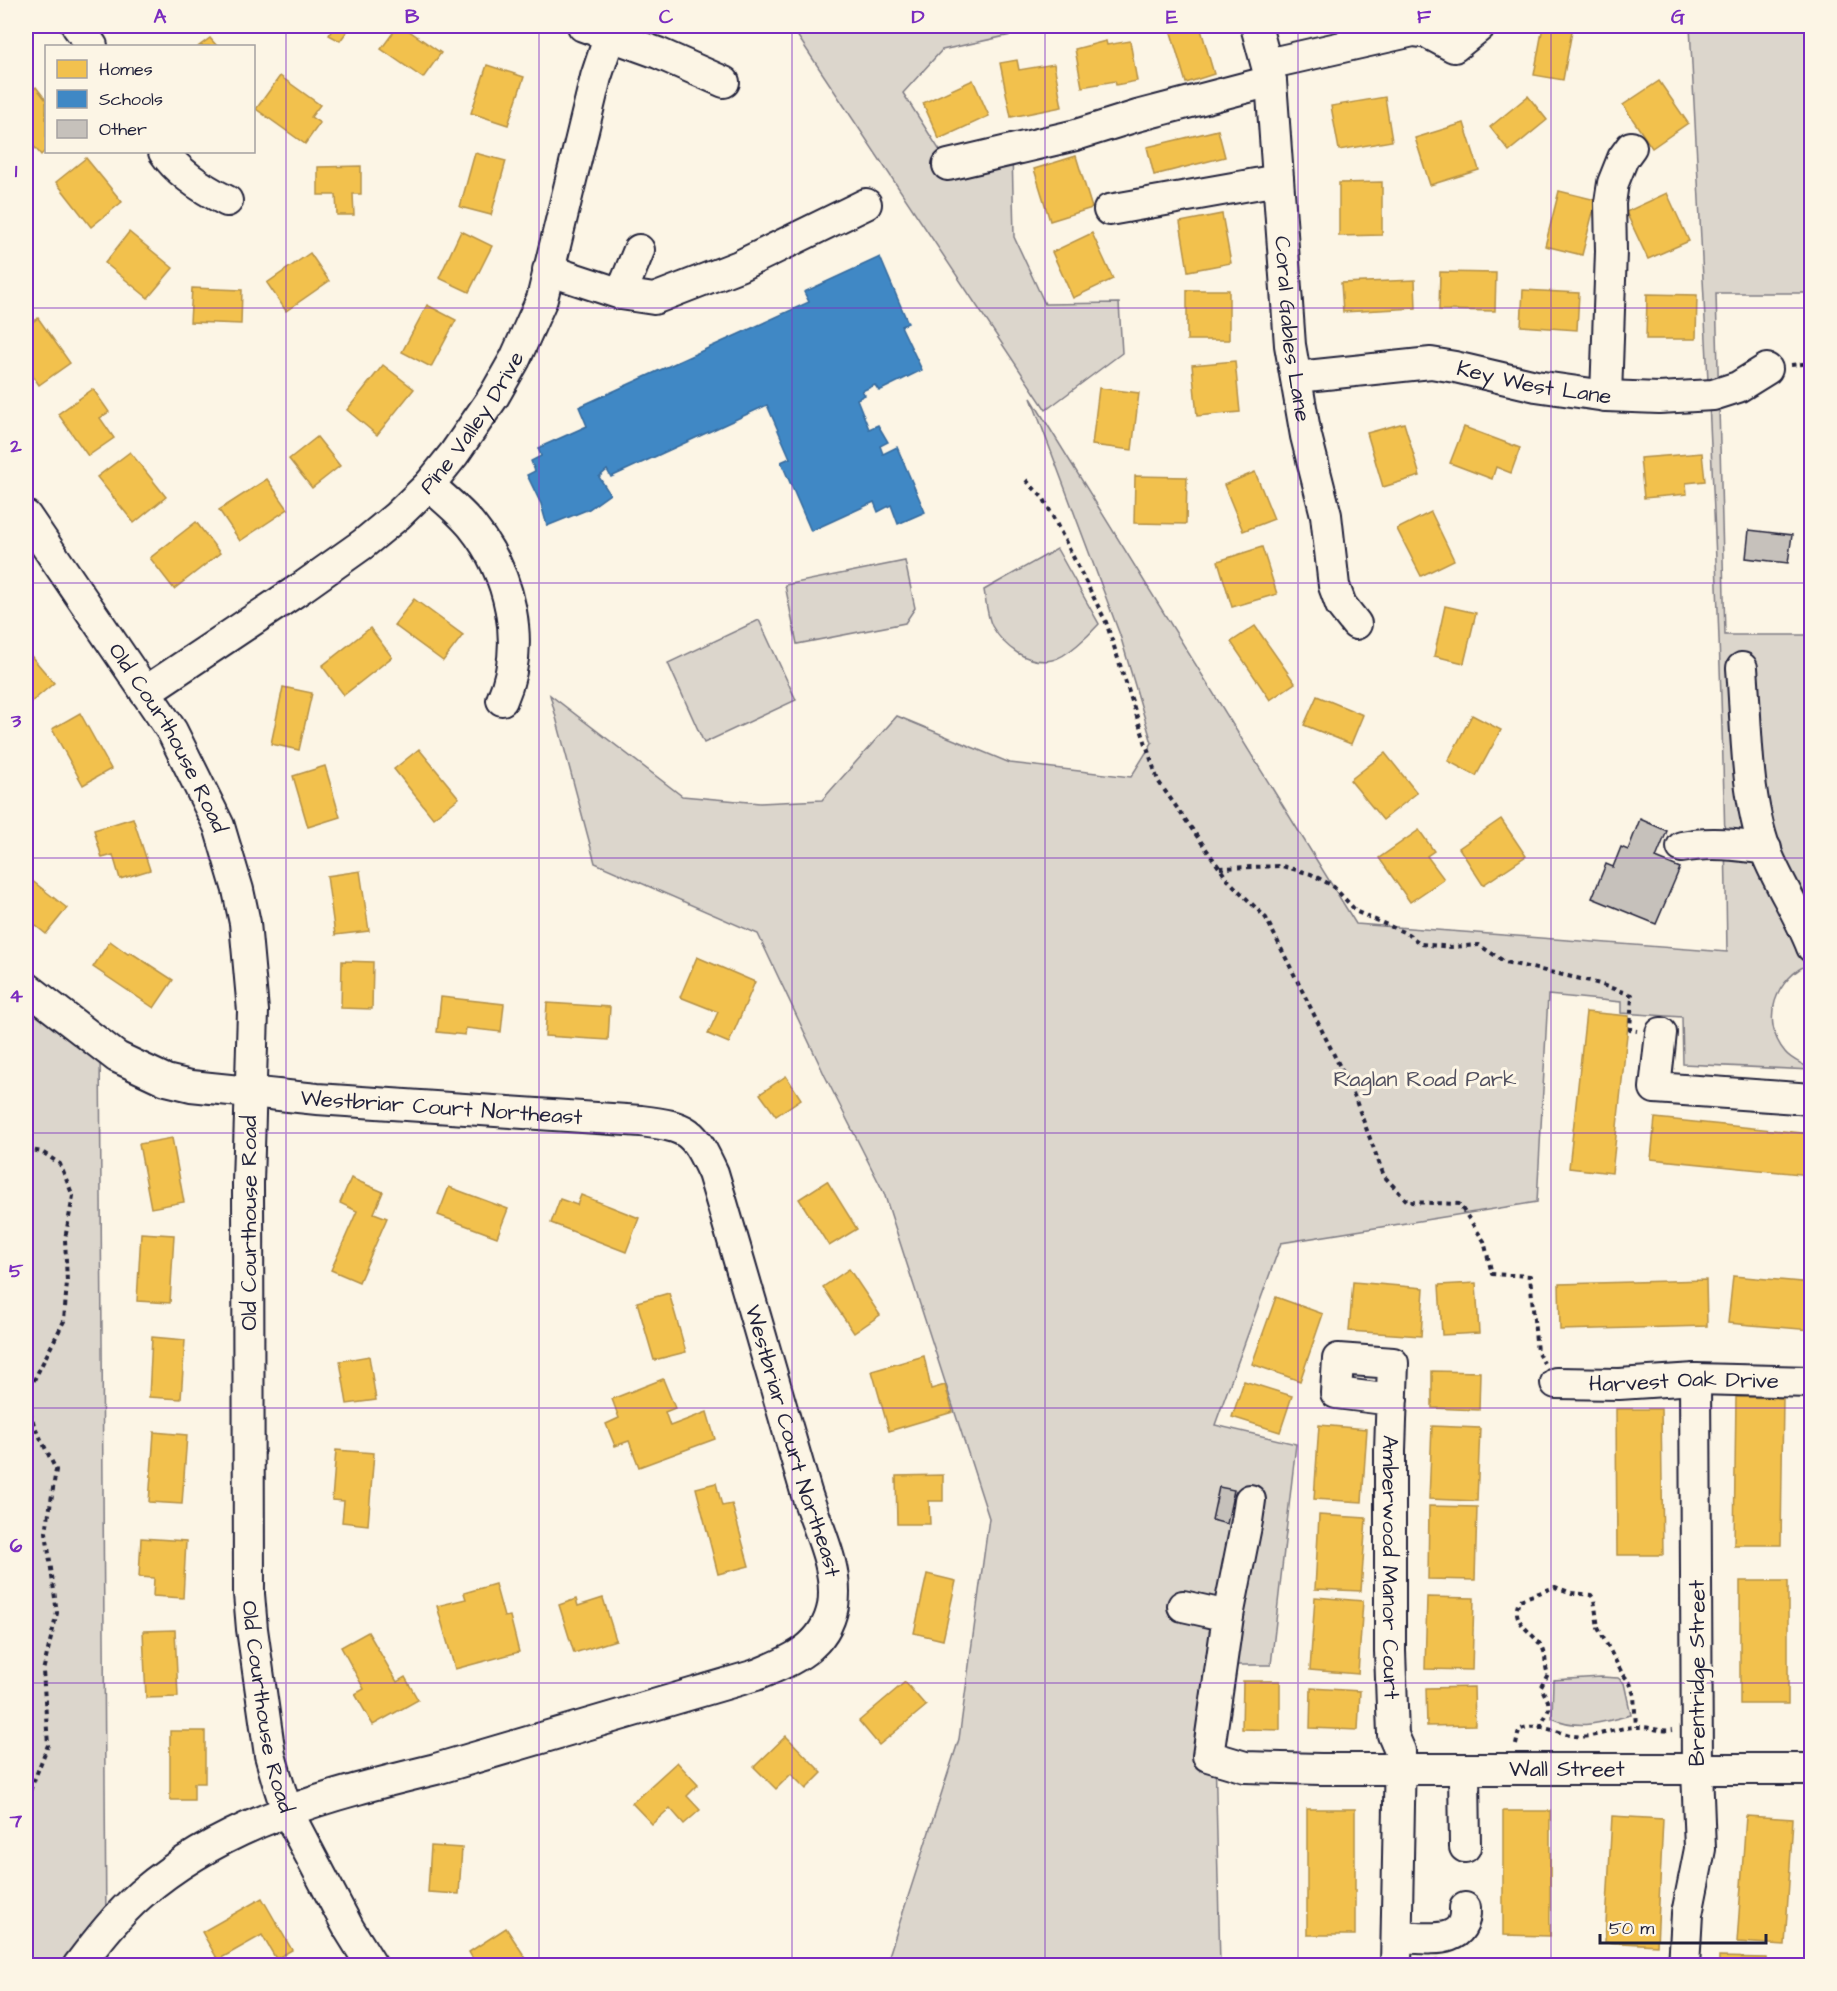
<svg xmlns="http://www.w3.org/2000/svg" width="1837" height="1991" font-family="'Architects Daughter',sans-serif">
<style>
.green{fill:#dcd6cc;stroke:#7f7c84;stroke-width:1.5}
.homes{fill:#f2c14e;stroke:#b49148;stroke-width:1.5}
.schools{fill:#3f88c5;stroke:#36699c;stroke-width:1.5}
.building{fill:#c6c1bb;stroke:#22223b;stroke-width:1.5}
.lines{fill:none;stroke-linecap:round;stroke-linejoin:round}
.minor-casing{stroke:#22223b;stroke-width:34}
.path{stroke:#22223b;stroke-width:4;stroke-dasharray:4.5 4.5;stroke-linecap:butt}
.minor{stroke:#fcf5e5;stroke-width:30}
.grid{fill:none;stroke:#7b2cbf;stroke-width:1.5;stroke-opacity:0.55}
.labels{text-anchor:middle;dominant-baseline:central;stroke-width:6;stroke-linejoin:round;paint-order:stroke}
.street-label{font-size:22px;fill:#22223b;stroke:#fcf5e5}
.park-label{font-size:22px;fill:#504f5f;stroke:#fcf5e5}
.neatline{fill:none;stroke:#7b2cbf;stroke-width:2}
.grid-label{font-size:20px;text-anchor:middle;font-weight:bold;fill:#7b2cbf}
</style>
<rect width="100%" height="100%" fill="#fcf5e5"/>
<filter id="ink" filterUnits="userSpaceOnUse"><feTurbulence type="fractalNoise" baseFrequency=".0167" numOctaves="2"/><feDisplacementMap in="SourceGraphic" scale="12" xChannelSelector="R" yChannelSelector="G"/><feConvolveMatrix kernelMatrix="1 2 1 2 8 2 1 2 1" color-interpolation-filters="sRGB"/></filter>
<g filter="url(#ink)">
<g class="green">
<polygon points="791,26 1052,26 942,50 903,93 949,165 1012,152 1014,237 1045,304 1119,303 1122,353 1046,410"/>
<path d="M 1690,26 L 1811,26 L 1811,293 L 1716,293 L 1725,635 L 1811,635 L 1811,963 C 1776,977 1759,1021 1785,1052 C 1792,1061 1805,1064 1811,1070 L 1683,1064 L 1682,1017 L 1621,1013 L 1621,1002 L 1548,995 L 1537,1202 L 1281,1243 L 1215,1425 L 1296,1444 L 1271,1665 L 1213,1665 L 1220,1965 L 886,1965 L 959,1739 L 989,1518 L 884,1193 L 825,1076 L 758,934 L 595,863 L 550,695 L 682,796 L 760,803 L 822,800 L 897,716 L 1010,763 L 1131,777 L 1152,743 L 1120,635 L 1031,398 L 1356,924 L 1727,952 C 1723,643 1706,334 1690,26 Z"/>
<path d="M 1057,549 L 1099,624 C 1089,635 1067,657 1052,660 C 1027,665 1004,647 992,626 C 987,616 986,601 984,590 Z"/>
<polygon points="905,561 915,608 905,623 797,644 785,585"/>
<polygon points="759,620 796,700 704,743 668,663"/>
<polygon points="26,988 100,1045 106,1931 78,1965 26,1965"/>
<path d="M 1601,1677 L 1618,1678 L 1624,1683 L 1631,1715 C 1602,1722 1580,1731 1552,1718 L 1553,1680 Z"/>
</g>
<g class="homes">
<polygon points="160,26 174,26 165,32"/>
<polygon points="334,26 351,26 340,41 329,35"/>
<polygon points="398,26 402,26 441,53 423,78 381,49"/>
<polygon points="1169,26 1200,26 1214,74 1186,83"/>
<polygon points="1543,26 1572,31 1563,80 1534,75"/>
<polygon points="210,38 217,46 199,46"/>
<polygon points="1106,41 1107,45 1130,41 1137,81 1116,85 1115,81 1082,87 1075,49"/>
<polygon points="1017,60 1019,70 1054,64 1062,107 1011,117 1000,63"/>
<polygon points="487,65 524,77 508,125 471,113"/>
<polygon points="280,76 320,105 311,117 320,123 305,144 256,109"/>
<polygon points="973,80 989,116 939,139 923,103"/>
<polygon points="1659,81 1688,123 1652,148 1623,105"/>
<polygon points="36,87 46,100 46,150 41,155 26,137 26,96"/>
<polygon points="1528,96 1547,120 1509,151 1490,127"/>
<polygon points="1385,97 1392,141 1339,150 1331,106"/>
<polygon points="1464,123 1479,170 1430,185 1415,138"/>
<polygon points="1218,130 1225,157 1154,175 1147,147"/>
<polygon points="475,153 506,161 491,215 460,207"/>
<polygon points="1076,156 1092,208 1050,221 1034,169"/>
<polygon points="86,158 122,202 91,227 56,182"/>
<polygon points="361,166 361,194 353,194 354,215 337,215 336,195 318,195 318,167"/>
<polygon points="1382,182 1382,235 1339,236 1339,183"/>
<polygon points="1559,191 1596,200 1582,255 1545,246"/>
<polygon points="1667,193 1689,241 1648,259 1626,212"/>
<polygon points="1222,214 1231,263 1188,271 1180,222"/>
<polygon points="461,231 492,246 469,292 439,278"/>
<polygon points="129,232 173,268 148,298 105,263"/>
<polygon points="1092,233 1113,279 1073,298 1052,252"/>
<polygon points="310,253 329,281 286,311 267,283"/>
<polygon points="1440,272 1496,273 1495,311 1439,310"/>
<polygon points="1415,280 1416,308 1343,312 1341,283"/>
<polygon points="192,288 242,290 241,324 190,322"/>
<rect x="1187" y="290" width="42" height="50"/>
<polygon points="1523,290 1579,293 1577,330 1521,326"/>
<polygon points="1647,294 1697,295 1696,339 1646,339"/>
<polygon points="427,305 456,320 431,367 402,352"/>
<polygon points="38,318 70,363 39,385 26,366 26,327"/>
<polygon points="1235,361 1240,412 1197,416 1192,365"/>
<polygon points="383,365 414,389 377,435 347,410"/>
<polygon points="1099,388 1139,393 1132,450 1092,445"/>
<polygon points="93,389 109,412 100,418 114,438 88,456 58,414"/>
<polygon points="1404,423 1420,476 1383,487 1367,433"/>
<polygon points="1464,427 1520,448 1511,473 1496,467 1492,479 1450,463"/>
<polygon points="317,437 340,466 312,488 289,459"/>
<polygon points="130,452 166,497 134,523 97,477"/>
<polygon points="1702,453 1705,481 1686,483 1687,494 1644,498 1640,458"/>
<polygon points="1255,472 1274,519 1243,531 1224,485"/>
<polygon points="1135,476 1187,477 1186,524 1134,523"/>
<polygon points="267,479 288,509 240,541 219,510"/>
<polygon points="1431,512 1454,560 1421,576 1397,529"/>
<polygon points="196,522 220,553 174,589 150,558"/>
<polygon points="1262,547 1277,594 1232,607 1218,561"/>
<polygon points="414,599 463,635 443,661 394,625"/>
<polygon points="1445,606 1476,613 1464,663 1434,656"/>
<polygon points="1255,626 1295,683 1270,700 1231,642"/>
<polygon points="370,628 392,657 344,695 322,666"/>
<polygon points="26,650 54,683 28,705 26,702"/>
<polygon points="283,687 312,693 299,750 271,744"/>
<polygon points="1317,696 1363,715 1351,744 1304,725"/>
<polygon points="80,713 111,769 83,785 52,729"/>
<polygon points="1472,715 1501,730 1476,776 1448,761"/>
<polygon points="419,749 459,798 433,818 394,769"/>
<polygon points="1385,753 1417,793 1383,820 1350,780"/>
<polygon points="325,766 340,817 308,827 293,776"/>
<polygon points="133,818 150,870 120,879 113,855 102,858 94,830"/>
<polygon points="1501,819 1526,856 1483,885 1459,848"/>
<polygon points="1419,830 1434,851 1427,856 1444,879 1410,902 1379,858"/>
<polygon points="360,871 369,931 335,935 327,876"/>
<polygon points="26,876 67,908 46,934 26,918"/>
<polygon points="110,941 128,954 130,952 173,980 154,1008 93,967"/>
<polygon points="697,957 755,982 729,1043 708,1034 718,1012 680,997"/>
<polygon points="342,961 373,962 372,1009 341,1008"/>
<polygon points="441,997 504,1004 501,1032 466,1028 465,1035 437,1032"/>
<polygon points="547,1003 610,1007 608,1040 545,1036"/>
<polygon points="1586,1012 1629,1016 1612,1173 1569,1168"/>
<polygon points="786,1076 801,1099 776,1116 760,1094"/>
<polygon points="1655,1118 1812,1134 1810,1175 1651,1159"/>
<polygon points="172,1138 184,1202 151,1208 139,1144"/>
<polygon points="351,1178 383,1192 374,1213 387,1218 359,1282 331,1270 357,1211 340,1203"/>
<polygon points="827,1181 857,1229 829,1246 799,1199"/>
<polygon points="449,1187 508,1209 497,1237 438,1215"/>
<polygon points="581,1195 639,1218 626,1252 551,1223 560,1199 577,1205"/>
<polygon points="141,1233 174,1235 170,1303 137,1301"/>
<polygon points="849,1269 880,1315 854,1333 823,1287"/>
<polygon points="1733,1276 1812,1283 1812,1330 1728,1323"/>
<polygon points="1706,1280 1707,1326 1560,1330 1559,1284"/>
<polygon points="1353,1282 1424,1288 1421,1336 1349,1331"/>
<polygon points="1476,1283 1479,1333 1442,1335 1439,1285"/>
<polygon points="669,1293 686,1352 654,1360 637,1302"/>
<polygon points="1276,1297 1323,1314 1300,1381 1252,1364"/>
<polygon points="152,1337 185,1340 181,1399 149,1397"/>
<polygon points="369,1356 376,1400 347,1404 340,1361"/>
<polygon points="924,1356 931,1389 945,1385 953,1412 889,1431 872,1371"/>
<polygon points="1432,1371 1480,1372 1479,1410 1432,1408"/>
<polygon points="663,1379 675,1408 665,1412 670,1426 707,1412 715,1439 639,1467 629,1441 615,1446 606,1424 619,1418 612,1399"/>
<polygon points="1244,1381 1292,1396 1280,1432 1232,1417"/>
<polygon points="1736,1397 1783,1398 1781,1545 1734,1545"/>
<polygon points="1616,1409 1661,1409 1663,1555 1617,1555"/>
<polygon points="1319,1425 1367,1429 1362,1502 1314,1499"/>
<polygon points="1432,1426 1480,1428 1477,1501 1429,1499"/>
<polygon points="154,1432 187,1435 182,1504 149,1502"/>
<polygon points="336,1450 374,1453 368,1525 342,1522 344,1501 332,1500"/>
<polygon points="943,1475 943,1501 929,1501 930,1524 897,1524 896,1476"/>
<polygon points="716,1483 722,1506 732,1504 749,1566 718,1574 696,1488"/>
<polygon points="1429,1506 1477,1507 1475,1580 1428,1579"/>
<polygon points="1319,1515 1366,1518 1361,1591 1315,1589"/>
<polygon points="141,1538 186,1541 183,1598 153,1596 154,1578 139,1577"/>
<polygon points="927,1574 956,1581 943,1640 914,1633"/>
<rect x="1740" y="1581" width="48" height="123"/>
<polygon points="495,1584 504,1617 510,1616 519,1652 455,1669 437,1606 466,1599 464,1593"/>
<polygon points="1315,1597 1363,1601 1358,1674 1310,1670"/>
<polygon points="1427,1597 1474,1598 1472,1670 1425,1669"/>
<polygon points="603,1598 616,1640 574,1653 559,1605 576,1599 578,1606"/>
<polygon points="175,1630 178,1697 146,1698 143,1631"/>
<polygon points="368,1632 397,1682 405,1677 418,1700 373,1725 355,1694 364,1689 341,1647"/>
<polygon points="1243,1681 1280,1681 1280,1730 1242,1729"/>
<polygon points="905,1682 926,1706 879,1745 859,1721"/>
<polygon points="1474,1687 1475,1725 1427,1726 1426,1688"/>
<polygon points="1311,1688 1360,1691 1358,1730 1310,1728"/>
<polygon points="170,1731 205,1731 205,1783 194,1783 194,1800 170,1800"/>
<polygon points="786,1736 822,1773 806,1789 791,1774 776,1789 754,1767"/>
<polygon points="677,1762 698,1785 687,1796 700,1810 684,1824 670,1808 652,1824 632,1803"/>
<rect x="1307" y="1809" width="48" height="126"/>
<polygon points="1503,1811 1550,1811 1550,1936 1503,1935"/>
<polygon points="1612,1816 1663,1819 1657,1945 1605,1942"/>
<polygon points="1746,1816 1793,1819 1785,1945 1737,1942"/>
<polygon points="431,1846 462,1848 459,1894 428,1892"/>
<polygon points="262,1898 292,1950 276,1959 262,1935 218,1960 202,1932"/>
<polygon points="506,1928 531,1966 477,1966 469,1952"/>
<polygon points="1719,1957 1766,1958 1766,1966 1719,1966"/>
<polygon points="1481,1959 1481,1966 1435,1966 1435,1960"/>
<polygon points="1599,1962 1646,1965 1646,1966 1599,1966"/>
</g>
<polygon class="schools" points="880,257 908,323 901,326 922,370 879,391 875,385 862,391 865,395 857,399 869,429 878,425 888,442 880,446 883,454 897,447 925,512 898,524 891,505 878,512 874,502 811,531 781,462 790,458 767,405 611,477 607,470 599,477 610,494 589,509 547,526 541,504 527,475 535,471 531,461 541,456 538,448 587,426 579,407 809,302 804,292"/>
<g class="building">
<polygon points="1749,530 1792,535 1788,563 1746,558"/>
<polygon points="1640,819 1667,831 1656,858 1680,868 1656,924 1592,898 1606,864 1613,867 1621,847 1628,850"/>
<polygon points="1219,1487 1234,1490 1227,1524 1212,1520"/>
</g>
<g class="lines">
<defs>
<g id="minor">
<polyline points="77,26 92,46"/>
<polyline points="583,26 658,53 724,82"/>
<path id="s1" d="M 1256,26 L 1271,81 L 1290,345 L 1306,436 L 1326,515 L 1334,586 L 1341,605 L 1356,624"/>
<polyline points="1267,64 1413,31 1428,33 1454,47 1480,26"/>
<path d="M 164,152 C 179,174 203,189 227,201"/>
<polyline points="948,165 1076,135 1137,116 1271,81"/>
<polyline points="1109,210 1278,180"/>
<polyline points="548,270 621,294 654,299 739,266 866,204"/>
<polyline points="621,294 639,250"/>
<path id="s2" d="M 1297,377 L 1431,363 L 1455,367 L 1536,386 L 1606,396 L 1659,398 L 1713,395 L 1738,387 L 1767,369"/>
<polyline points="1606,396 1611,251 1610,203 1613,183 1623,158 1631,147"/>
<path d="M 429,485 C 443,498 460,511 472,526 C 510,573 527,643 502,700"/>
<path id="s3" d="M 26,516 L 172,731 L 219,826 L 238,890 L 245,923 L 253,1011 L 248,1183 L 249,1594 L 252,1629 L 270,1755 L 278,1783 L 287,1811 L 349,1929 L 372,1966"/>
<path d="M 1742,668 C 1747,728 1745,803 1769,859 C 1782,889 1800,916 1812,947"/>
<path id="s4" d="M 145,692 L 301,588 L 363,544 L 397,516 L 429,485 L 454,454 L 494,396 L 515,359 L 542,299 L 596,77 L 613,26"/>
<path d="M 1682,847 C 1710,841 1738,845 1766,849"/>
<path id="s5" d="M 26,987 L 117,1057 L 166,1080 L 191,1086 L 317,1099 L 641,1121 C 689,1127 693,1130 713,1173 C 745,1279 775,1386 806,1492 C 817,1528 839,1567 833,1606 C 825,1648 790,1661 756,1675 L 436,1769 C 329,1795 226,1821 141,1894 C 117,1915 97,1941 78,1966"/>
<polyline points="1661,1033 1655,1088 1812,1099"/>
<path id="s6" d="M 1556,1383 L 1619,1384 L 1695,1379 L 1812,1382"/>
<path id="s7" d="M 1392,1400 L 1336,1393 L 1338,1359 L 1393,1363 L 1390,1450 L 1390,1651 L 1393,1735 L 1400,1751 L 1396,1966"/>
<path id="s8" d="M 1183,1606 L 1228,1616 L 1208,1756 L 1245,1767 L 1321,1769 L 1812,1769"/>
<polyline points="1228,1616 1247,1521 1250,1500"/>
<polyline points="1464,1769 1465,1847"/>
<path d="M 1397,1937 C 1425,1937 1467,1948 1465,1908"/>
<polyline points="1684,1966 1687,1914 1700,1849 1697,1769 1695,1379"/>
</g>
</defs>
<use href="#minor" class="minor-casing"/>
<g class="path">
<polyline points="1791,365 1812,363"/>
<polyline points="1026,480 1044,499 1106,622 1158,781 1228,880 1266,918 1353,1093 1384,1176 1408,1202 1459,1204 1484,1241 1492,1274 1530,1276 1537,1352 1544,1363"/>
<polyline points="1220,868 1282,866 1311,874 1333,886 1357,912 1408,934 1421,944 1451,947 1479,945 1505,962 1590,981 1632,995 1630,1030 1637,1031"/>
<polyline points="26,1149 42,1152 60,1164 73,1196 65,1239 67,1282 64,1321 31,1386 29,1407 34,1425 56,1470 46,1532 57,1613 43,1671 48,1745 26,1801"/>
<path d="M 1540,1728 L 1549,1709 L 1548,1701 L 1541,1687 L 1548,1674 C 1544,1665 1547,1655 1542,1647 C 1533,1632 1508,1621 1520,1600 L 1555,1587 L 1572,1593 L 1591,1595 L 1594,1599 L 1598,1628 L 1622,1673 L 1630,1683 L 1634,1695 L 1636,1727"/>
<path d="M 1516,1745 L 1519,1730 C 1535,1721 1558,1733 1575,1736 C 1596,1739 1615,1727 1636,1727 C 1649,1726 1658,1732 1673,1730"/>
</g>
<use href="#minor" class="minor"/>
</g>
</g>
<path class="grid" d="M 286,26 L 286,1966M 539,26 L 539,1966M 792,26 L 792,1966M 1045,26 L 1045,1966M 1298,26 L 1298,1966M 1551,26 L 1551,1966M 26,308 L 1812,308M 26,583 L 1812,583M 26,858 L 1812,858M 26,1133 L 1812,1133M 26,1408 L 1812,1408M 26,1683 L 1812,1683"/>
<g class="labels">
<g class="street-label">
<text stroke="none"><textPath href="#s1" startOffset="306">Coral Gables Lane</textPath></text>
<text stroke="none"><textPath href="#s2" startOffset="240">Key West Lane</textPath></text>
<text stroke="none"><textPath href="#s4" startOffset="428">Pine Valley Drive</textPath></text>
<text stroke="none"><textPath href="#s3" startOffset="264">Old Courthouse Road</textPath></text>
<text stroke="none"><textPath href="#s5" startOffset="446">Westbriar Court Northeast</textPath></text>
<text transform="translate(249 1223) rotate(-90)">Old Courthouse Road</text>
<text stroke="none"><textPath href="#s6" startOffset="128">Harvest Oak Drive</textPath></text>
<text stroke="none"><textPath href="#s5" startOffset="1022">Westbriar Court Northeast</textPath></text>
<text stroke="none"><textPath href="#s7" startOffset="350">Amberwood Manor Court</textPath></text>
<text transform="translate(1697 1673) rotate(-90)">Brentridge Street</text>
<text stroke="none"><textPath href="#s3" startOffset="1252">Old Courthouse Road</textPath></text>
<text stroke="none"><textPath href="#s8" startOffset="548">Wall Street</textPath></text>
</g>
<g class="park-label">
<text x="1425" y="1079">Raglan Road Park</text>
</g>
</g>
<rect width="1837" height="1991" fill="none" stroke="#fcf5e5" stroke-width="66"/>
<rect x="45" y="45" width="210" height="108" fill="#fcf5e5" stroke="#a5a1a1" stroke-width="1.5"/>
<rect x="57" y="60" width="30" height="18" fill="#f2c14e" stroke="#a5a1a1" stroke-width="1.5"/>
<text x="99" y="75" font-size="18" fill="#22223b">Homes</text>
<rect x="57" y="90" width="30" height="18" fill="#3f88c5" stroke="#a5a1a1" stroke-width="1.5"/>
<text x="99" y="105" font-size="18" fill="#22223b">Schools</text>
<rect x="57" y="120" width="30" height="18" fill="#c6c1bb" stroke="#a5a1a1" stroke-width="1.5"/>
<text x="99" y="135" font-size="18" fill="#22223b">Other</text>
<path d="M1600 1934v9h166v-9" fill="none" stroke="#22223b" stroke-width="3"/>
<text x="1609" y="1934" font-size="18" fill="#22223b" stroke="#fcf5e5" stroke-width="4.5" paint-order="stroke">50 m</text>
<rect x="33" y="33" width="1771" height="1925" class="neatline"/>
<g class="grid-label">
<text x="160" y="23">A</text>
<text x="412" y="23">B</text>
<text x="666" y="23">C</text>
<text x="918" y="23">D</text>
<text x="1172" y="23">E</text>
<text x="1424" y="23">F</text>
<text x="1678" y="23">G</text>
<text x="16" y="177">1</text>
<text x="16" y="452">2</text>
<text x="16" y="727">3</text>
<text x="16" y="1002">4</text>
<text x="16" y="1277">5</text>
<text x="16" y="1552">6</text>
<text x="16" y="1827">7</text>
</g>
</svg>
